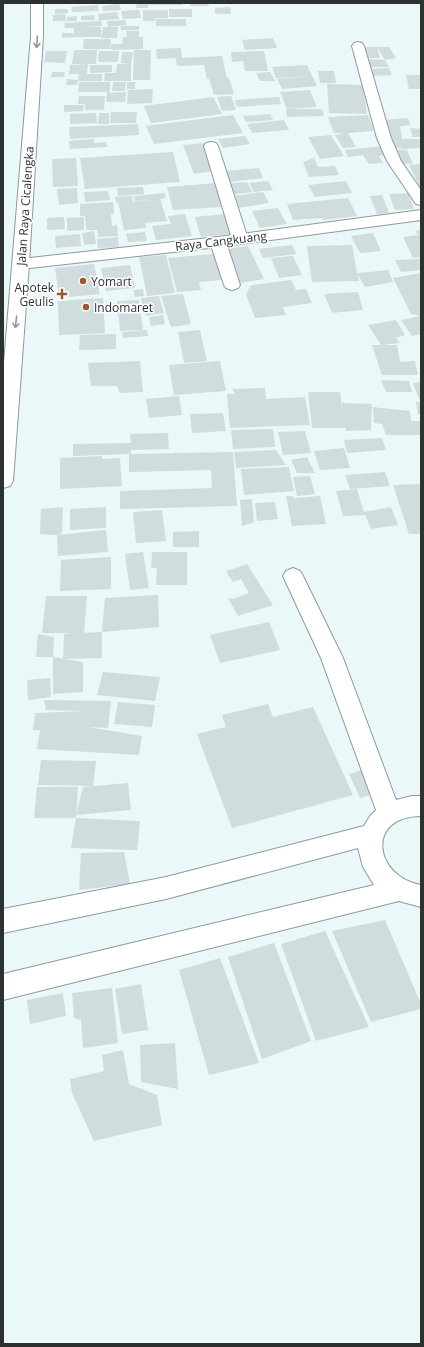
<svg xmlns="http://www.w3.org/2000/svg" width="424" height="1347" font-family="'Open Sans',sans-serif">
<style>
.building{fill:#d0dcdd}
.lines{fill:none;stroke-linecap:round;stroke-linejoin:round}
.street-casing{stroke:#8e9a9b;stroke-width:2}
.secondary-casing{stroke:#8e9a9b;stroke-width:2}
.highway-casing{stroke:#8e9a9b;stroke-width:2}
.street{fill:#fff;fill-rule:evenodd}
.secondary{fill:#fff;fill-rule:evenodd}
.highway{fill:#fff;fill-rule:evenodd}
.oneway{stroke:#969898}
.poi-dot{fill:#9d582c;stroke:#fff;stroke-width:1.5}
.labels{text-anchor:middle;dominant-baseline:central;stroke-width:3;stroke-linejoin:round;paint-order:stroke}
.far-street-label{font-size:12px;fill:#2c3131;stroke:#fff}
.far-poi-label{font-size:12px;fill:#2c3131;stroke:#fff;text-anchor:start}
</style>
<rect width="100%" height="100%" fill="#ebf8f9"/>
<g class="building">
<polygon points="137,3 149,3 148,8 136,8"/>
<rect x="151" y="3" width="31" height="2"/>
<polygon points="190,3 208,3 209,6 191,6"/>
<polygon points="119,4 121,10 103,11 102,6"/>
<polygon points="98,5 99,11 72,12 71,7"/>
<polygon points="230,7 231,14 215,14 215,8"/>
<polygon points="55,9 68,9 68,13 55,14"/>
<rect x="169" y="9" width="23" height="8"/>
<polygon points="139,10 141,18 123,19 121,11"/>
<polygon points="143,10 168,10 168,18 155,18 155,21 143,21"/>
<polygon points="117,12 119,19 101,20 102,26 81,27 101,27 101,37 74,37 74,28 65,28 64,23 99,21 98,14"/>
<polygon points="65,14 66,21 53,21 53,15"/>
<polygon points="94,15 95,20 81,20 81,16"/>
<polygon points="77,16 77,21 67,21 67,17"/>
<rect x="156" y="19" width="30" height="7"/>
<polygon points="125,20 127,25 108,27 107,21"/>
<rect x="121" y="26" width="18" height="4"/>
<polygon points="103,27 118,27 117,38 101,38"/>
<polygon points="126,31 139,31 139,37 143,37 143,49 111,50 111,44 122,44 123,37 127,37"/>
<polygon points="62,33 73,33 74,37 62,38"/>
<polygon points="273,38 277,48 245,50 242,40"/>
<polygon points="84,39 111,39 110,49 83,49"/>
<polygon points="362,47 389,47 396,58 385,60 389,67 368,67 366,59 385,60 377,47 380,58 367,58"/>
<polygon points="181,48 182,58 222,56 227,78 229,78 234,94 214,95 209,79 207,79 204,65 177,66 176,58 157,59 156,49"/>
<polygon points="74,50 97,50 96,64 72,64"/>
<polygon points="134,50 151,50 150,80 133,80"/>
<polygon points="46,51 67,51 65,63 44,62"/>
<polygon points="99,51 119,51 118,62 98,62"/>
<polygon points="264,51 268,71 245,71 243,61 232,62 231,52"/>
<polygon points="122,52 133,52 131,64 121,63"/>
<polygon points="88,64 87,74 102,74 102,81 78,81 77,85 66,85 67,79 78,80 79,74 69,74 70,65"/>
<polygon points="117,64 131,64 131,81 104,81 105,73 116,73"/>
<polygon points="90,65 112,65 112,72 90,73"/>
<polygon points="307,65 317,86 282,89 277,79 307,76 276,78 272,67"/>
<polygon points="389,68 392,75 371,76 368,69"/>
<polygon points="318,71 334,71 336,83 320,83"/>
<polygon points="52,72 65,72 64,77 51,77"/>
<polygon points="270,72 275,81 260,81 256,73"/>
<polygon points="406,75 421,75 421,89 409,89"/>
<polygon points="79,82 110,82 110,93 126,92 125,102 106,102 107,92 78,92"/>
<polygon points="113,82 126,82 125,91 112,91"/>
<rect x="127" y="82" width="8" height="7"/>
<polygon points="327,84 363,85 367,114 329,113"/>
<polygon points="153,89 152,103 127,104 128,90"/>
<polygon points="310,90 317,107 287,109 280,92"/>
<polygon points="79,96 105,96 104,110 85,110 85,104 78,104"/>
<polygon points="231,96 236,110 222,111 217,97"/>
<polygon points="213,97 222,114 151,123 144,106"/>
<polygon points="279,97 281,104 237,107 235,100"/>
<polygon points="64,105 84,105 83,111 64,112"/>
<polygon points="286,109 322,109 324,116 287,117"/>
<polygon points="111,112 137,112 136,123 110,123"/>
<polygon points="96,113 97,123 70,124 70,114"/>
<polygon points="99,113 109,113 109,124 98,124"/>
<polygon points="270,114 273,120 246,122 243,116"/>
<polygon points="233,115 243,133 154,144 146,126"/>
<polygon points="368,115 374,131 348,133 356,147 343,148 335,135 345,133 334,133 328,117"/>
<polygon points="408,118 410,125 400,126 402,139 421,139 421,148 404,149 392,147 383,120"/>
<polygon points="284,120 289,130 252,133 247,124"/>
<polygon points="138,124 139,135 70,139 69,127"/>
<polygon points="410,128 421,129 421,137 413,137"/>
<polygon points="331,135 344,156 320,159 308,137"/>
<polygon points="245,136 250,144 223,148 218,139"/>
<polygon points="94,139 94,143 106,142 107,147 70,149 69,141"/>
<polygon points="204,143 215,171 194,174 183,145"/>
<polygon points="383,146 388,155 379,156 383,163 369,164 363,155 348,157 345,150"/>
<polygon points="393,149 407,150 413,164 400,164"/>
<polygon points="173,152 180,182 85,189 80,158"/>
<polygon points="76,158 78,186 53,187 52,159"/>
<polygon points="314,158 318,167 335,166 339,175 309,177 303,162"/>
<polygon points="421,164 421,190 409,165"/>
<polygon points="259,168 263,178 229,182 225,171"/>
<polygon points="268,181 273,190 254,192 249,183"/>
<polygon points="346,181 352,193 315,197 308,185"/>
<polygon points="247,182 252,192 229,195 224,184"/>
<polygon points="216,183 222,207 173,210 167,187"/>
<polygon points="143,187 144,194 118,196 117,188"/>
<polygon points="77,188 78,203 59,205 57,189"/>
<polygon points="108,191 110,200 85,202 84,192"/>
<polygon points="263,192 269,203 238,208 232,196"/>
<polygon points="165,193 166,198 160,199 167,221 145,223 146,228 124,230 118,202 116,203 115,197 132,196 133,202 151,200 135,201 134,196"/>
<polygon points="408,193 414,209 395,210 389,194"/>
<polygon points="382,195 389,213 377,214 370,196"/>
<polygon points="348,198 357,216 323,220 322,218 293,220 287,204"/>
<polygon points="113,202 114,214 111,214 112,226 117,225 118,236 98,237 97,230 86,230 85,216 80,216 80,204"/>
<polygon points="278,208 287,224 260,228 252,211"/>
<polygon points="185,214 192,236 156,240 152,226 171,224 168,216"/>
<polygon points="225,214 232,234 201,237 195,217"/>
<polygon points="64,217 65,229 47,230 47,218"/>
<polygon points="84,217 84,230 67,231 67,218"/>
<polygon points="421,230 421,257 413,258 403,237 418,235 415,231"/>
<polygon points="94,231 96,244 84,245 82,233"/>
<polygon points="145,232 147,241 128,242 126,234"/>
<polygon points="373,233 381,251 360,253 351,236"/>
<polygon points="80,234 81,246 56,248 55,236"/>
<polygon points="118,237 119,247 98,248 97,239"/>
<polygon points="292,245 296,254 263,258 259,249"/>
<polygon points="352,245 357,273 388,270 393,282 365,287 358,275 359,281 312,282 307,246"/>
<polygon points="248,246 264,279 240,283 225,249"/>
<polygon points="214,254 222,280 199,282 201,290 177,292 168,258"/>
<polygon points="166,255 175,293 147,296 139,257"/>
<polygon points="293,256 302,275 279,278 271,258"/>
<polygon points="421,259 421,270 401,272 395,260"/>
<polygon points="94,264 100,294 59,298 55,268"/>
<polygon points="130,265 135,288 106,291 101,268"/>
<polygon points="421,273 421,316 411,314 393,278"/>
<polygon points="291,280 296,290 306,289 312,303 283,307 286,315 255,318 246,294 251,285"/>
<polygon points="143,289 144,296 135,297 133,290"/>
<polygon points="358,292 363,310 332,313 324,294"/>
<polygon points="183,294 191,324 171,327 161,296"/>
<polygon points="159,296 164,313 146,316 141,298"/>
<polygon points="103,298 105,333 59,335 58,301"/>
<polygon points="139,300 143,330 120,331 117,301"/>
<polygon points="163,315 165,324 151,326 149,317"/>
<polygon points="420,316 421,334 412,336 401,320"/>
<polygon points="396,320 405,335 396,338 400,343 382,345 397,345 400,362 415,361 418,375 382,375 372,345 381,345 368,325"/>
<polygon points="147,330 148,336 123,338 122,332"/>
<polygon points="200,330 207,361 184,363 178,332"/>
<polygon points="116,334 116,349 79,350 80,335"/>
<polygon points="140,361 143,392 120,393 117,386 91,386 88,363"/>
<polygon points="220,361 226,391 174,395 169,365"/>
<polygon points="381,380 409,381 412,392 386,392"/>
<polygon points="421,382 421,414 418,414 416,402 420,402 413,383"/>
<polygon points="265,388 266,399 305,397 310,425 230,428 227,394 235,394 232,389"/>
<polygon points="308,392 340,392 343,415 342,403 372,404 371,430 346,431 346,428 312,428"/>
<polygon points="179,396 182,415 149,418 146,399"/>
<polygon points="373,407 410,411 411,421 421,421 421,435 386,435 382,424 374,423"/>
<polygon points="223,413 226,431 192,433 190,414"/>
<polygon points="273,429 275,447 233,449 231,430"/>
<polygon points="305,431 311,453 283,455 278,432"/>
<polygon points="168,433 169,449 131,450 131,454 233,452 237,506 120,509 120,491 212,488 211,470 129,472 129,454 73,456 73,444 131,443 130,434"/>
<polygon points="382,438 386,450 347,453 344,440"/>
<polygon points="344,448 350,468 320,470 314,451"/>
<polygon points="276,450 286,465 236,468 234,452"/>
<polygon points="102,456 102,459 120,458 122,486 60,489 60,458"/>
<polygon points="307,457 315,473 297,473 291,460"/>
<polygon points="289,467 294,491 244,495 241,469"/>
<polygon points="385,472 390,486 350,489 345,475"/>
<polygon points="310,476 315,494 297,496 293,477"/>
<polygon points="419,484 421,489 421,534 409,534 393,485"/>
<polygon points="357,489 364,512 391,507 398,525 371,529 365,515 343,516 336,491"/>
<polygon points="286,496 292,496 294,498 320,496 326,524 292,526"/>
<polygon points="252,499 254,522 242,526 240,500"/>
<polygon points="275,502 278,519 257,521 255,503"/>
<polygon points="63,507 62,533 57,535 40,534 41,509"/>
<polygon points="106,507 106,528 70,530 70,509"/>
<polygon points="162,510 166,541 136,543 133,512"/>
<polygon points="106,530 108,552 58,556 57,535"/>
<polygon points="199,531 199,547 173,547 173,532"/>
<polygon points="143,552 149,588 130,590 125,554"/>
<polygon points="152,552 187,552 187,585 156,585 157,568 151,568"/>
<polygon points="111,557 111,589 60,591 61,560"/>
<polygon points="247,564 273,605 238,616 228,598 233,599 249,593 241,579 233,582 226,571"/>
<polygon points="158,595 159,627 102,632 105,598"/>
<polygon points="46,596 87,596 84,633 102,632 102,658 63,659 64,634 73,633 42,633"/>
<polygon points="269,622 280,650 220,663 210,635"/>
<polygon points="38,634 54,637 53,657 36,657"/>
<polygon points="53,657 83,662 83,692 53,694"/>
<polygon points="103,672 160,677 155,701 97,695"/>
<polygon points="50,678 51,697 28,700 27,680"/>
<polygon points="44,700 111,701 108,728 88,727 142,736 139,755 37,749 40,730 52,730 33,730 35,713 85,711 46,710"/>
<polygon points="118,702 155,705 152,727 114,724"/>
<polygon points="268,704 273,717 313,707 353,795 232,828 197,734 226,727 222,715"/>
<polygon points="41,760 96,761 93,786 38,785"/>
<polygon points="361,770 373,794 360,798 349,774"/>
<polygon points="128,783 131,810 76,815 83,787"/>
<polygon points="37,787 78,787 76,818 140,821 137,850 71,848 76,818 34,818"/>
<polygon points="124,852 130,884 79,890 81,853"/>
<polygon points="385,920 421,1004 421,1009 371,1022 332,931"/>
<polygon points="325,931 369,1027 316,1041 281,944"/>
<polygon points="274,943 311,1041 262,1059 228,957"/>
<polygon points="220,958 259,1063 209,1075 179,970"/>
<polygon points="141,984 148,1030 122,1034 115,989"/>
<polygon points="112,988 118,1043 83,1048 81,1020 74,1018 72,993"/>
<polygon points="63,993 66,1016 30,1024 27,1000"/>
<polygon points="175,1043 178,1089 141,1082 140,1045"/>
<polygon points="123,1050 129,1084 157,1095 162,1125 94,1141 72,1093 70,1079 104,1071 102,1055"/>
</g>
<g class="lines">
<defs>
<g id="street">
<polygon points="358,42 362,43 364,46 391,138 401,161 421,190 421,205 416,204 387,161 377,138 352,46 354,43"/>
<polygon points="211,142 216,143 218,146 248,239 245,242 240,244 235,242 232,239 204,146 206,143"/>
<polygon points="218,237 223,239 226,242 240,285 238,288 232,290 226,288 224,285 210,242 213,239"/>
<path d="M 293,568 L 300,571 L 303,576 L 343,658 L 396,800 L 412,796 L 421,796 L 421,816 C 366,816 373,876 421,885 L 421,907 L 399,901 L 3,1000 L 3,974 L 374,885 L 363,867 L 358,848 L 166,899 L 3,933 L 3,909 L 166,877 L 364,826 L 370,816 L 376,810 L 321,658 L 283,576 L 286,571 Z"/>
</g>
<polygon id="secondary" points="421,210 421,220 218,247 21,269 15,267 13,264 15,261 21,259 218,237"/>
<polygon id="highway" points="31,3 43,3 43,36 29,264 13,481 10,486 3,488 3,375 31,36"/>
</defs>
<use href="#street" class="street-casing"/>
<use href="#secondary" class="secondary-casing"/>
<use href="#highway" class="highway-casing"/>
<use href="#street" class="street"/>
<use href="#secondary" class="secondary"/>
<use href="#highway" class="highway"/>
</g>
<defs><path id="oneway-shaft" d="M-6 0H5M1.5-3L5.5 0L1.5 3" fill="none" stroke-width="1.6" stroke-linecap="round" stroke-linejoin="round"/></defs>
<g class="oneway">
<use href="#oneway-shaft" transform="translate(37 42) rotate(94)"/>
<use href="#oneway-shaft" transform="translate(16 322) rotate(95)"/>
</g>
<g class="poi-dot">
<circle cx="83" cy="281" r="4"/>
<path d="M60 288h4v4h4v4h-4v4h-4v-4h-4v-4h4z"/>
<circle cx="86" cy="307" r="4"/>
</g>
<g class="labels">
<g class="far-street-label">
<text transform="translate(25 206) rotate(-86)">Jalan Raya Cicalengka</text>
<text transform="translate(221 241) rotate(-7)">Raya Cangkuang</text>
</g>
<g class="far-poi-label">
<text x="91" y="281">Yomart</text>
<text x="54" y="287" text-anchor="end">Apotek<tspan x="54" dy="14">Geulis</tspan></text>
<text x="94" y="307">Indomaret</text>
</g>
</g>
<rect width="424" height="1347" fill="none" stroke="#2c3131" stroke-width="8"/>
</svg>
